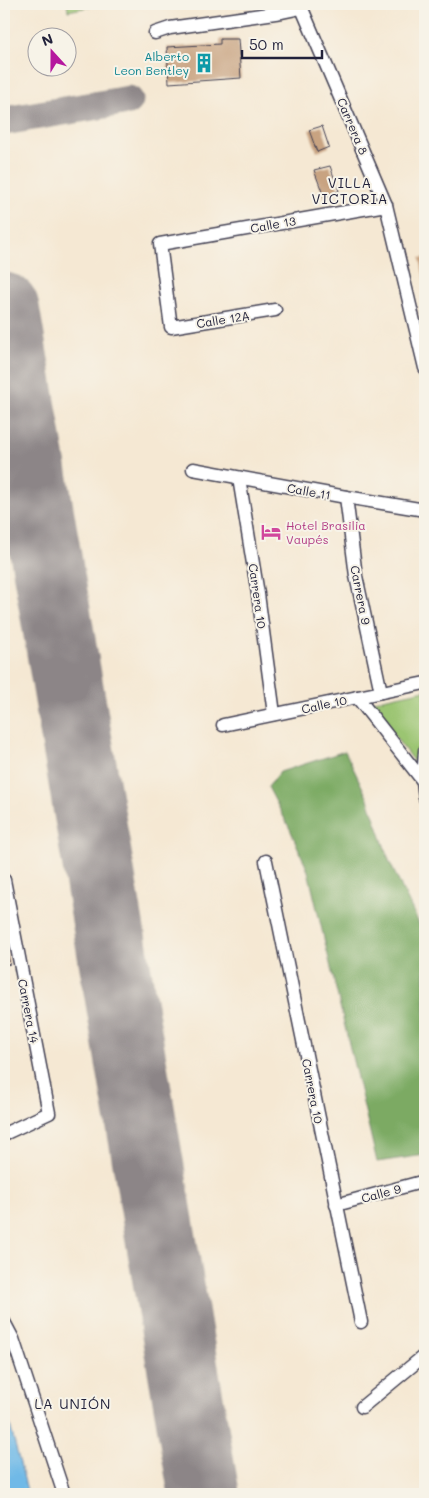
<svg xmlns="http://www.w3.org/2000/svg" width="429" height="1498" font-family="Mali,sans-serif">
<style>
.green{fill:#9bc572;stroke:#5e7456}
.forest{fill:#7caa64;stroke:#4f6650}
.water{fill:#6fb9e7;stroke:#486e91}
.lines{fill:none;stroke-linecap:round;stroke-linejoin:round}
.taxiway{stroke:#8c8587;stroke-width:29}
.runway{stroke:#8c8587;stroke-width:71}
.building{fill:#c8a381}
.minor-casing{stroke:#424052;stroke-width:15}
.minor{stroke:#fff;stroke-width:12}
.labels{text-anchor:middle;dominant-baseline:central;stroke-width:4;stroke-linejoin:round;paint-order:stroke}
.culture-label{font-size:12px;fill:#0d838f;stroke:#f7f3e8;text-anchor:end}
.street-label{font-size:12px;fill:#22223b;stroke:#f7f3e8}
.hotel-label{font-size:12px;fill:#b23c85;stroke:#f7f3e8;text-anchor:start}
.neighbourhood-label{font-size:14px;letter-spacing:1px;fill:#22223b;stroke:#f7f3e8}
</style>
<rect width="100%" height="100%" fill="#f7f3e8"/>
<filter id="ink" filterUnits="userSpaceOnUse"><feTurbulence type="fractalNoise" baseFrequency=".02" numOctaves="2"/><feDisplacementMap in="SourceGraphic" scale="10" xChannelSelector="R" yChannelSelector="G"/><feConvolveMatrix kernelMatrix="1 2 1 2 8 2 1 2 1" color-interpolation-filters="sRGB"/></filter>
<filter id="wash" filterUnits="userSpaceOnUse"><feTurbulence type="fractalNoise" baseFrequency=".0096" numOctaves="4" result="noise"/><feDisplacementMap in="SourceGraphic" scale="20" xChannelSelector="R" yChannelSelector="G"/><feGaussianBlur stdDeviation="1.12" result="paint"/><feColorMatrix in="noise" values="0 0 0 0 0 0 0 0 0 0 0 0 0 0 0 0 0 1.4 0 .05"/><feComposite in="paint" operator="in"/></filter>
<g filter="url(#wash)">
<rect width="100%" height="100%" fill="#f5e8d3"/>
<g class="green">
<polygon points="67,4 104,4 68,11"/>
<polygon points="425,690 425,720 417,766 369,702"/>
</g>
<polygon class="forest" points="345,751 368,799 390,863 425,936 425,1155 377,1162 308,871 290,829 268,787 280,772"/>
<polygon class="water" points="4,1402 28,1494 4,1494"/>
<g class="lines">
<polyline class="taxiway" points="4,121 129,100"/>
<polyline class="runway" points="4,308 204,1494"/>
</g>
<g id="blocks">
<g class="building">
<polygon points="220,39 238,39 241,78 169,83 167,47 220,44"/>
<polygon points="322,126 329,147 317,152 309,130"/>
<polygon points="330,166 339,191 324,197 314,170"/>
<polygon points="425,257 425,280 424,280 420,258"/>
<polygon points="4,947 5,947 10,964 4,966"/>
</g>
</g>
</g>
<g filter="url(#ink)">
<use href="#blocks" fill-opacity="0" stroke="#424052" stroke-width="1"/>
<g class="lines">
<defs>
<g id="minor">
<polyline points="300,4 386,205 425,368"/>
<polyline points="155,33 170,28 282,12 301,8"/>
<polyline points="275,310 171,327 160,244 386,205"/>
<polyline points="193,469 346,497 425,510"/>
<polyline points="239,478 258,594 274,714"/>
<polyline points="346,497 356,576 381,692"/>
<polyline points="357,697 423,781"/>
<polyline points="223,725 425,683"/>
<polyline points="425,751 423,781 425,798"/>
<polyline points="266,861 361,1322"/>
<polyline points="4,880 49,1113 4,1134"/>
<polyline points="336,1205 425,1181"/>
<polyline points="4,1322 13,1339 64,1494"/>
<polyline points="362,1407 425,1355"/>
</g>
</defs>
<use href="#minor" class="minor-casing"/>
<use href="#minor" class="minor"/>
</g>
</g>
<defs>
<symbol id="building-bare" viewBox="-9 -9 18 18"><path d="M-4-6H4V6H1V3H-1V6H-4ZM-2.5-4.3h1.7v1.8h-1.7ZM.8-4.3h1.7v1.8H.8ZM-2.5-1h1.7V.8h-1.7ZM.8-1h1.7V.8H.8Z" fill="#0f9aa8" stroke="#f7f3e8" stroke-width="2.5" paint-order="stroke"/></symbol>
<symbol id="hotel-bare" viewBox="-9 -9 18 18"><path d="M-6-4.5h1.5V1H6V5H4.5V3h-9V5H-6ZM-4 0a1.8 1.8 0 1 1 3.6 0ZM.5 0V-2.5h3Q6-2.5 6 0Z" fill="#d1479c" stroke="#f7f3e8" stroke-width="2.5" paint-order="stroke"/></symbol>
</defs>
<g fill-rule="evenodd">
<use href="#building-bare" x="190" y="49" width="28" height="28"/>
<use href="#hotel-bare" x="257" y="518" width="28" height="28"/>
</g>
<g class="labels">
<g class="culture-label">
<text x="189" y="56">Alberto<tspan x="189" dy="14">Leon Bentley</tspan></text>
</g>
<g class="street-label">
<text transform="translate(353 126) rotate(67)">Carrera 8</text>
<text transform="translate(273 224) rotate(-10)">Calle 13</text>
<text transform="translate(223 319) rotate(-9)">Calle 12A</text>
<text transform="translate(309 491) rotate(10)">Calle 11</text>
<text transform="translate(361 595) rotate(79)">Carrera 9</text>
<text transform="translate(258 596) rotate(82)">Carrera 10</text>
<text transform="translate(324 704) rotate(-12)">Calle 10</text>
<text transform="translate(29 1011) rotate(79)">Carrera 14</text>
<text transform="translate(313 1091) rotate(79)">Carrera 10</text>
<text transform="translate(381 1193) rotate(-15)">Calle 9</text>
</g>
<g class="hotel-label">
<text x="286" y="525">Hotel Brasilia<tspan x="286" dy="14">Vaupés</tspan></text>
</g>
<g class="neighbourhood-label">
<text x="350" y="182">VILLA<tspan x="350" dy="16">VICTORIA</tspan></text>
<text x="73" y="1403">LA UNIÓN</text>
</g>
</g>
<rect width="429" height="1498" fill="none" stroke="#f7f3e8" stroke-width="20"/>
<g transform="translate(52 52) rotate(339)"><circle r="24" fill="#f7f3e8" stroke="#a29fa3"/>
<path d="M0-4L9 19L0 12L-9 19Z" fill="#b5179e"/>
<text y="-8" font-size="14" font-weight="bold" text-anchor="middle" fill="#22223b">N</text>
</g>
<path d="M242 50v8h80v-8" fill="none" stroke="#22223b" stroke-width="2.5"/>
<text x="249" y="50" font-size="15" fill="#22223b" stroke="#f7f3e8" stroke-width="4" paint-order="stroke">50 m</text>
</svg>
